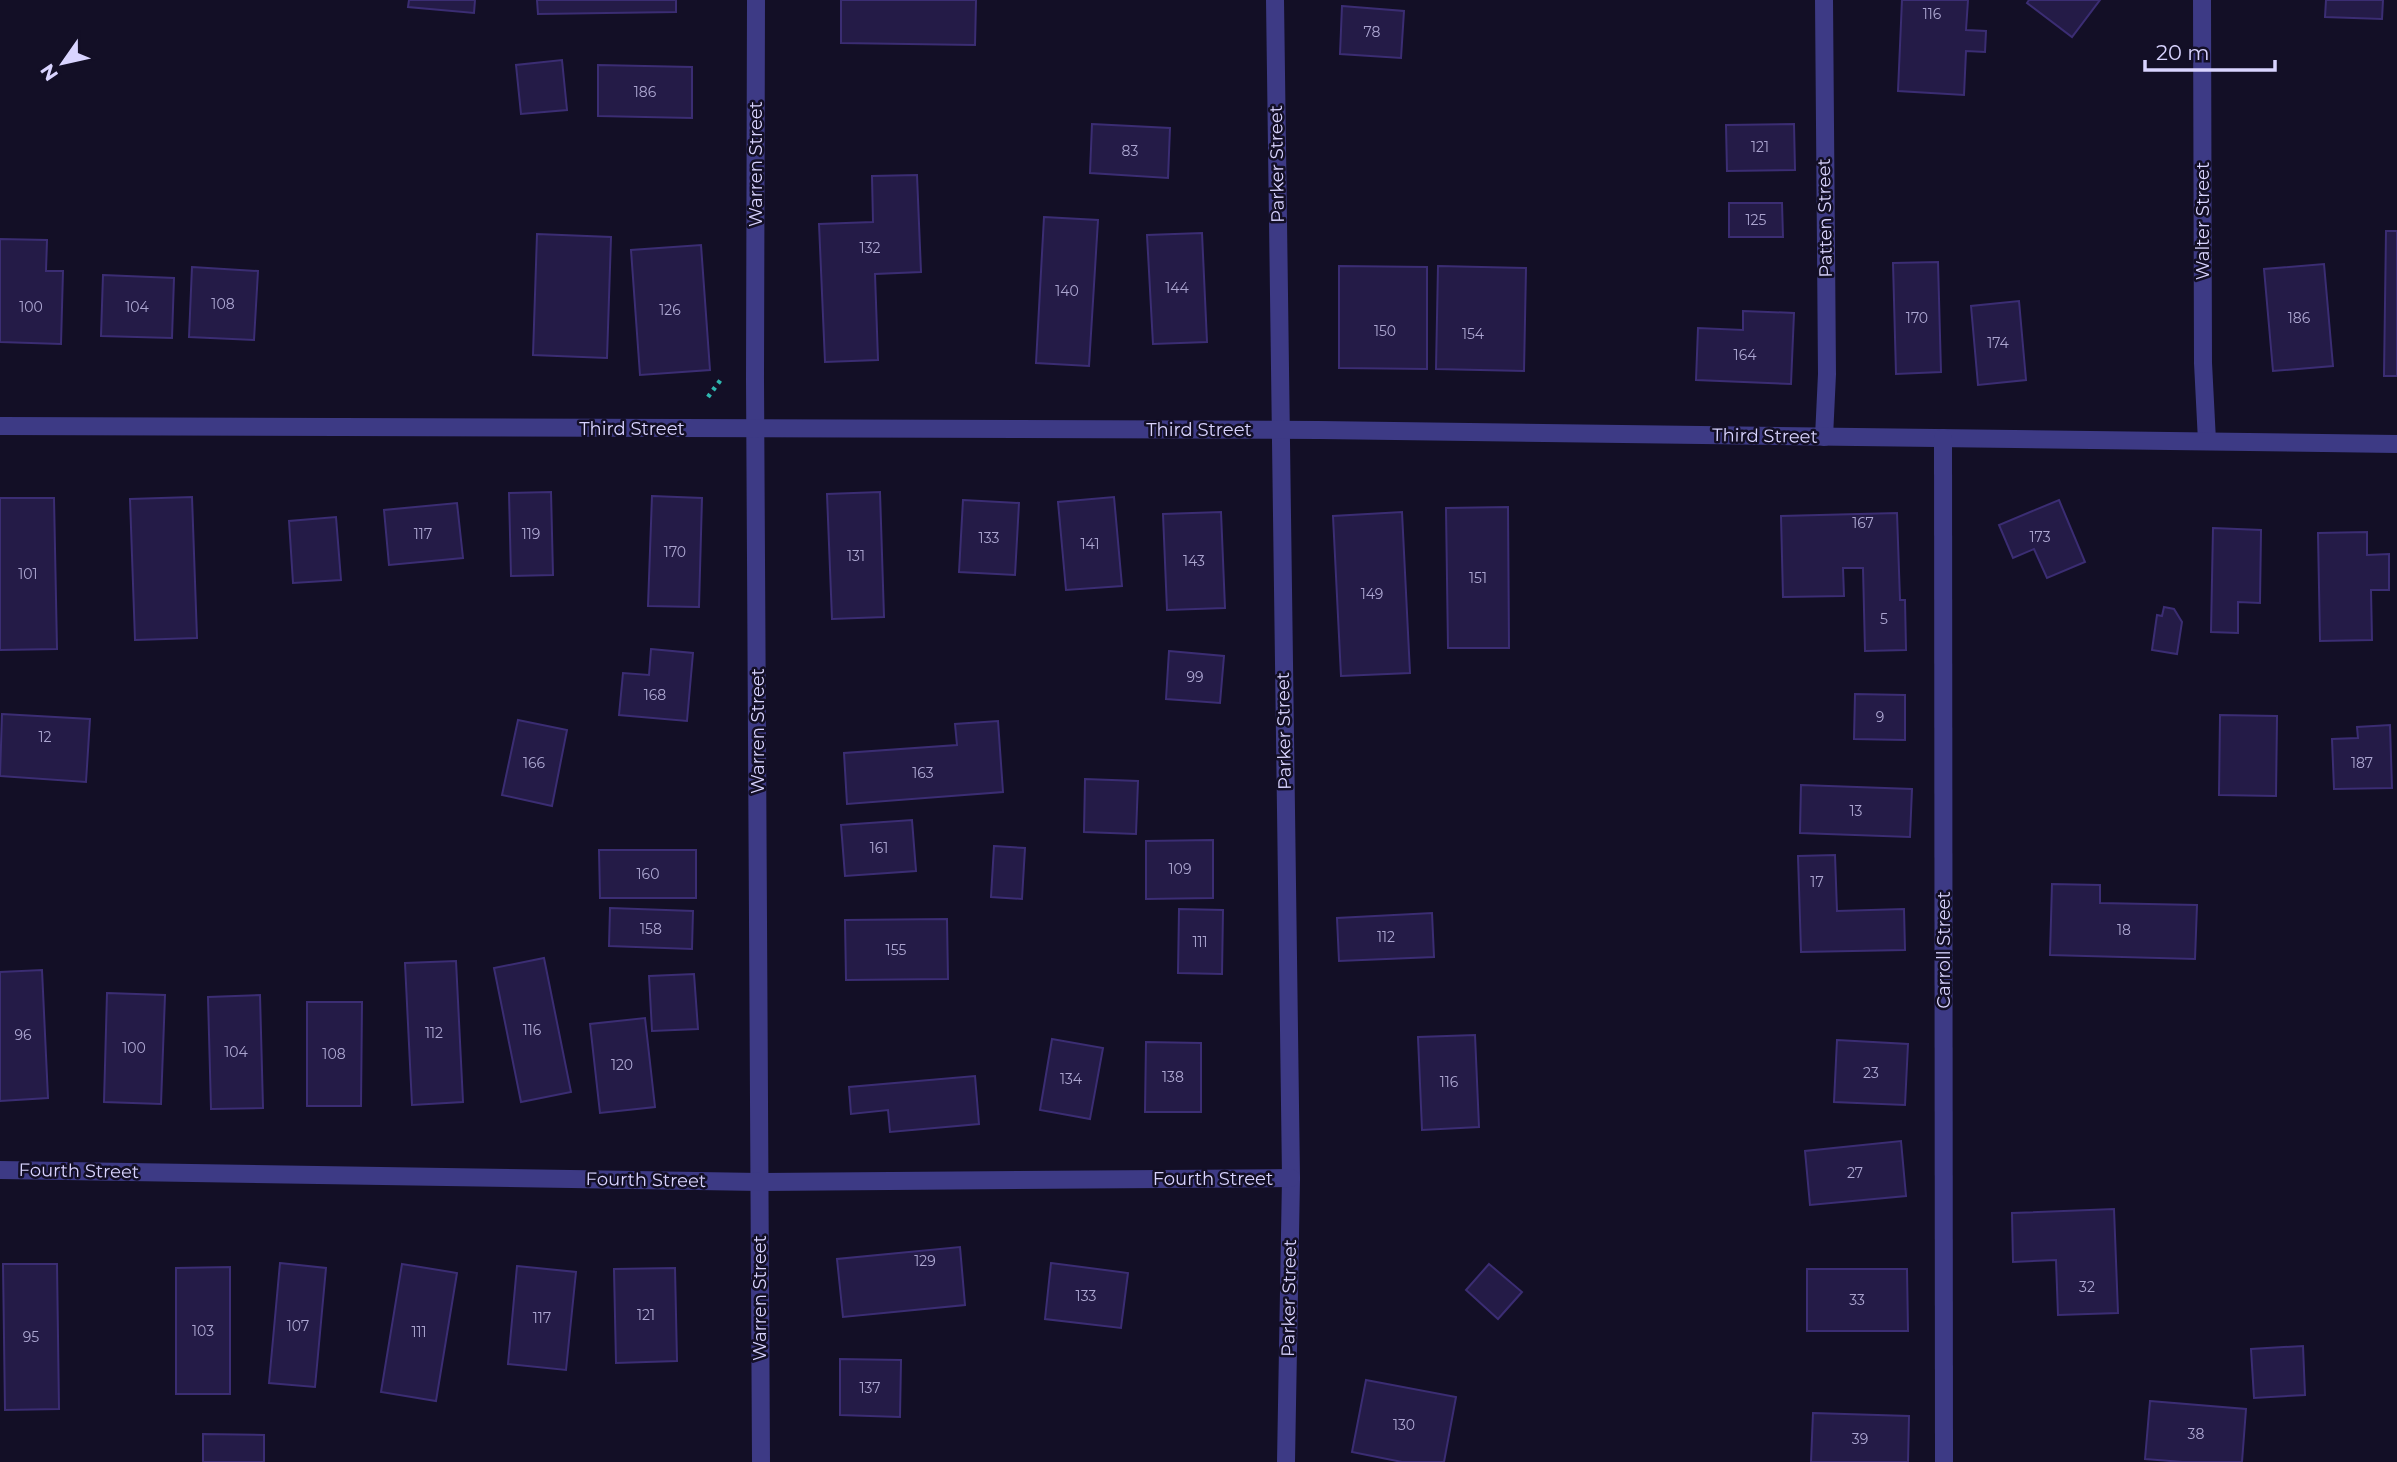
<svg xmlns="http://www.w3.org/2000/svg" width="2397" height="1462" font-family="Montserrat,sans-serif">
<style>
.building{fill:#241b47;stroke:#3b2d73;stroke-width:2}
.lines{fill:none;stroke-linecap:round;stroke-linejoin:round}
.path{stroke:#2fb8b0;stroke-width:4.5;stroke-dasharray:3.5 5;stroke-linecap:butt}
.minor{stroke:#3d3a85;stroke-width:18}
.labels{text-anchor:middle;dominant-baseline:central;stroke-width:5;stroke-linejoin:round;paint-order:stroke}
.number-label{font-size:14px;fill:#aca6d1}
.street-label{font-size:18px;fill:#d9d4ff;stroke:#130f26}
</style>
<rect width="100%" height="100%" fill="#130f26"/>
<g class="building">
<polygon points="409,0 475,0 474,13 408,7"/>
<polygon points="537,0 676,0 676,12 538,14"/>
<polygon points="841,0 976,0 975,45 841,43"/>
<polygon points="1902,0 1968,0 1966,30 1986,31 1985,52 1966,51 1964,95 1898,91"/>
<polygon points="2029,0 2100,0 2072,37 2027,3"/>
<polygon points="2326,0 2383,0 2382,19 2325,17"/>
<polygon points="1342,6 1404,11 1401,58 1340,54"/>
<polygon points="562,60 567,110 521,114 516,65"/>
<polygon points="598,65 692,67 692,118 598,116"/>
<polygon points="1092,124 1170,128 1168,178 1090,173"/>
<polygon points="1794,124 1795,170 1727,171 1726,125"/>
<polygon points="917,175 921,272 875,274 878,360 825,362 819,224 873,222 872,176"/>
<polygon points="1729,203 1782,203 1783,237 1729,237"/>
<polygon points="1044,217 1098,220 1089,366 1036,363"/>
<polygon points="2386,231 2397,231 2397,376 2384,376"/>
<polygon points="1202,233 1207,342 1153,344 1147,235"/>
<polygon points="537,234 611,237 607,358 533,355"/>
<polygon points="0,239 47,240 46,271 63,271 61,344 0,342"/>
<polygon points="701,245 710,370 640,375 631,250"/>
<polygon points="1938,262 1941,372 1896,374 1893,263"/>
<polygon points="2324,264 2333,366 2273,371 2264,269"/>
<polygon points="1339,266 1427,267 1427,369 1339,368"/>
<polygon points="1438,266 1526,268 1524,371 1436,369"/>
<polygon points="192,267 258,271 254,340 189,337"/>
<polygon points="103,275 174,278 172,338 101,336"/>
<polygon points="2019,301 2026,380 1978,385 1971,306"/>
<polygon points="1743,311 1794,313 1791,384 1696,380 1698,328 1743,330"/>
<polygon points="551,492 553,575 511,576 509,493"/>
<polygon points="880,492 884,617 832,619 827,494"/>
<polygon points="652,496 702,498 699,607 648,606"/>
<polygon points="192,497 197,638 135,640 130,499"/>
<polygon points="1114,497 1122,586 1066,590 1058,502"/>
<polygon points="0,498 54,498 57,649 0,650"/>
<polygon points="963,500 1019,503 1015,575 959,572"/>
<polygon points="2059,500 2085,562 2047,578 2034,549 2013,558 1999,525"/>
<polygon points="457,503 463,558 389,565 384,510"/>
<polygon points="1508,507 1509,648 1448,648 1446,508"/>
<polygon points="1221,512 1225,608 1167,610 1163,514"/>
<polygon points="1402,512 1410,673 1341,676 1333,516"/>
<polygon points="1897,513 1900,600 1905,600 1906,650 1865,651 1863,568 1843,568 1844,596 1783,597 1781,516"/>
<polygon points="336,517 341,580 293,583 289,521"/>
<polygon points="2213,528 2261,530 2260,603 2238,602 2238,633 2211,632"/>
<polygon points="2367,532 2367,555 2389,554 2389,590 2371,590 2372,640 2320,641 2318,533"/>
<polygon points="2164,607 2174,609 2182,622 2177,654 2152,650 2157,615 2162,616"/>
<polygon points="651,649 693,653 687,721 619,715 623,673 649,675"/>
<polygon points="1169,651 1224,656 1220,703 1166,699"/>
<polygon points="1855,694 1905,695 1905,740 1854,739"/>
<polygon points="2,714 90,719 86,782 0,776"/>
<polygon points="2220,715 2277,716 2276,796 2219,795"/>
<polygon points="518,720 567,730 552,806 502,795"/>
<polygon points="998,721 1003,792 847,804 844,753 957,745 955,724"/>
<polygon points="2390,725 2392,788 2334,789 2332,739 2358,738 2357,727"/>
<polygon points="1085,779 1138,781 1136,834 1084,832"/>
<polygon points="1801,785 1912,789 1910,837 1800,833"/>
<polygon points="912,820 916,871 845,876 841,825"/>
<polygon points="1213,840 1213,898 1146,899 1146,841"/>
<polygon points="994,846 1025,848 1022,899 991,897"/>
<polygon points="599,850 696,850 696,898 600,898"/>
<polygon points="1835,855 1837,911 1904,909 1905,950 1801,952 1798,856"/>
<polygon points="2052,884 2100,885 2100,903 2197,905 2195,959 2050,955"/>
<polygon points="610,908 693,911 692,949 609,946"/>
<polygon points="1179,909 1223,910 1222,974 1178,973"/>
<polygon points="1432,913 1434,957 1339,961 1337,918"/>
<polygon points="947,919 948,979 846,980 845,920"/>
<polygon points="544,958 571,1092 521,1102 494,968"/>
<polygon points="456,961 463,1102 412,1105 405,963"/>
<polygon points="42,970 48,1098 0,1101 0,972"/>
<polygon points="694,974 698,1029 652,1031 649,976"/>
<polygon points="107,993 165,995 161,1104 104,1102"/>
<polygon points="260,995 263,1108 211,1109 208,997"/>
<polygon points="307,1002 362,1002 361,1106 307,1106"/>
<polygon points="645,1018 655,1107 600,1113 590,1024"/>
<polygon points="1475,1035 1479,1127 1422,1130 1418,1037"/>
<polygon points="1052,1039 1103,1048 1090,1119 1040,1110"/>
<polygon points="1837,1040 1908,1044 1905,1105 1834,1102"/>
<polygon points="1146,1042 1201,1043 1201,1112 1145,1112"/>
<polygon points="975,1076 979,1124 890,1132 888,1110 851,1114 849,1087"/>
<polygon points="1901,1141 1906,1196 1810,1205 1805,1151"/>
<polygon points="2114,1209 2118,1313 2058,1315 2056,1260 2013,1262 2012,1213"/>
<polygon points="960,1247 965,1305 843,1317 837,1259"/>
<polygon points="280,1263 326,1268 315,1387 269,1383"/>
<polygon points="1051,1263 1128,1273 1121,1328 1045,1319"/>
<polygon points="3,1264 57,1264 59,1409 5,1410"/>
<polygon points="402,1264 457,1273 436,1401 381,1392"/>
<polygon points="1489,1264 1522,1292 1498,1319 1466,1290"/>
<polygon points="517,1266 576,1272 566,1370 508,1364"/>
<polygon points="230,1267 230,1394 176,1394 176,1268"/>
<polygon points="675,1268 677,1361 616,1363 614,1269"/>
<polygon points="1807,1269 1907,1269 1908,1331 1807,1331"/>
<polygon points="2303,1346 2305,1395 2254,1398 2251,1349"/>
<polygon points="840,1359 901,1360 900,1417 840,1415"/>
<polygon points="1366,1380 1456,1397 1444,1462 1402,1462 1352,1452"/>
<polygon points="2150,1401 2246,1409 2242,1462 2183,1462 2145,1459"/>
<polygon points="1813,1413 1909,1416 1908,1462 1811,1462"/>
<polygon points="203,1434 264,1435 264,1462 203,1462"/>
</g>
<g class="lines">
<polyline class="path" points="708,397 722,378"/>
<g class="minor">
<polyline points="756,0 755,379 761,1462"/>
<polyline points="1275,0 1291,1178 1286,1462"/>
<polyline points="1824,0 1827,374 1824,437"/>
<polyline points="2202,0 2203,363 2207,441"/>
<polyline points="0,426 1319,430 2397,444"/>
<polyline points="1943,438 1944,1462"/>
<polyline points="0,1170 760,1182 1291,1178"/>
</g>
</g>
<g class="labels">
<g class="number-label">
<text x="1932" y="14">116</text>
<text x="1372" y="32">78</text>
<text x="645" y="92">186</text>
<text x="1760" y="147">121</text>
<text x="1130" y="151">83</text>
<text x="1756" y="220">125</text>
<text x="870" y="248">132</text>
<text x="1177" y="288">144</text>
<text x="1067" y="291">140</text>
<text x="223" y="304">108</text>
<text x="31" y="307">100</text>
<text x="137" y="307">104</text>
<text x="670" y="310">126</text>
<text x="1917" y="318">170</text>
<text x="2299" y="318">186</text>
<text x="1385" y="331">150</text>
<text x="1473" y="334">154</text>
<text x="1998" y="343">174</text>
<text x="1745" y="355">164</text>
<text x="1863" y="523">167</text>
<text x="423" y="534">117</text>
<text x="531" y="534">119</text>
<text x="2040" y="537">173</text>
<text x="989" y="538">133</text>
<text x="1090" y="544">141</text>
<text x="675" y="552">170</text>
<text x="856" y="556">131</text>
<text x="1194" y="561">143</text>
<text x="28" y="574">101</text>
<text x="1478" y="578">151</text>
<text x="1372" y="594">149</text>
<text x="1884" y="619">5</text>
<text x="1195" y="677">99</text>
<text x="655" y="695">168</text>
<text x="1880" y="717">9</text>
<text x="45" y="737">12</text>
<text x="534" y="763">166</text>
<text x="2362" y="763">187</text>
<text x="923" y="773">163</text>
<text x="1856" y="811">13</text>
<text x="879" y="848">161</text>
<text x="1180" y="869">109</text>
<text x="648" y="874">160</text>
<text x="1817" y="882">17</text>
<text x="651" y="929">158</text>
<text x="2124" y="930">18</text>
<text x="1386" y="937">112</text>
<text x="1200" y="942">111</text>
<text x="896" y="950">155</text>
<text x="532" y="1030">116</text>
<text x="434" y="1033">112</text>
<text x="23" y="1035">96</text>
<text x="134" y="1048">100</text>
<text x="236" y="1052">104</text>
<text x="334" y="1054">108</text>
<text x="622" y="1065">120</text>
<text x="1871" y="1073">23</text>
<text x="1173" y="1077">138</text>
<text x="1071" y="1079">134</text>
<text x="1449" y="1082">116</text>
<text x="1855" y="1173">27</text>
<text x="925" y="1261">129</text>
<text x="2087" y="1287">32</text>
<text x="1086" y="1296">133</text>
<text x="1857" y="1300">33</text>
<text x="646" y="1315">121</text>
<text x="542" y="1318">117</text>
<text x="298" y="1326">107</text>
<text x="203" y="1331">103</text>
<text x="419" y="1332">111</text>
<text x="31" y="1337">95</text>
<text x="870" y="1388">137</text>
<text x="1404" y="1425">130</text>
<text x="2196" y="1434">38</text>
<text x="1860" y="1439">39</text>
</g>
<g class="street-label">
<text transform="translate(756 164) rotate(-90)">Warren Street</text>
<text transform="translate(1277 164) rotate(-91)">Parker Street</text>
<text transform="translate(1825 218) rotate(-91)">Patten Street</text>
<text transform="translate(2203 221) rotate(-90)">Walter Street</text>
<text x="632" y="429">Third Street</text>
<text x="1199" y="430">Third Street</text>
<text transform="translate(1765 436) rotate(1)">Third Street</text>
<text transform="translate(758 731) rotate(-90)">Warren Street</text>
<text transform="translate(1284 731) rotate(-91)">Parker Street</text>
<text transform="translate(1944 950) rotate(-90)">Carroll Street</text>
<text transform="translate(79 1171) rotate(1)">Fourth Street</text>
<text x="1213" y="1179">Fourth Street</text>
<text transform="translate(646 1180) rotate(1)">Fourth Street</text>
<text transform="translate(760 1298) rotate(-90)">Warren Street</text>
<text transform="translate(1289 1298) rotate(-89)">Parker Street</text>
</g>
</g>
<g transform="translate(63 63) rotate(236)" stroke="#130f26" stroke-width="5" paint-order="stroke">
<path d="M0-5L12 26L0 18L-12 26Z" fill="#d9d4ff"/>
<text y="-10" font-size="19" font-weight="bold" text-anchor="middle" fill="#d9d4ff">N</text>
</g>
<path d="M2145 60v10h130v-10" fill="none" stroke="#d9d4ff" stroke-width="3.5"/>
<text x="2156" y="60" font-size="21" fill="#d9d4ff" stroke="#130f26" stroke-width="5" paint-order="stroke">20 m</text>
</svg>
